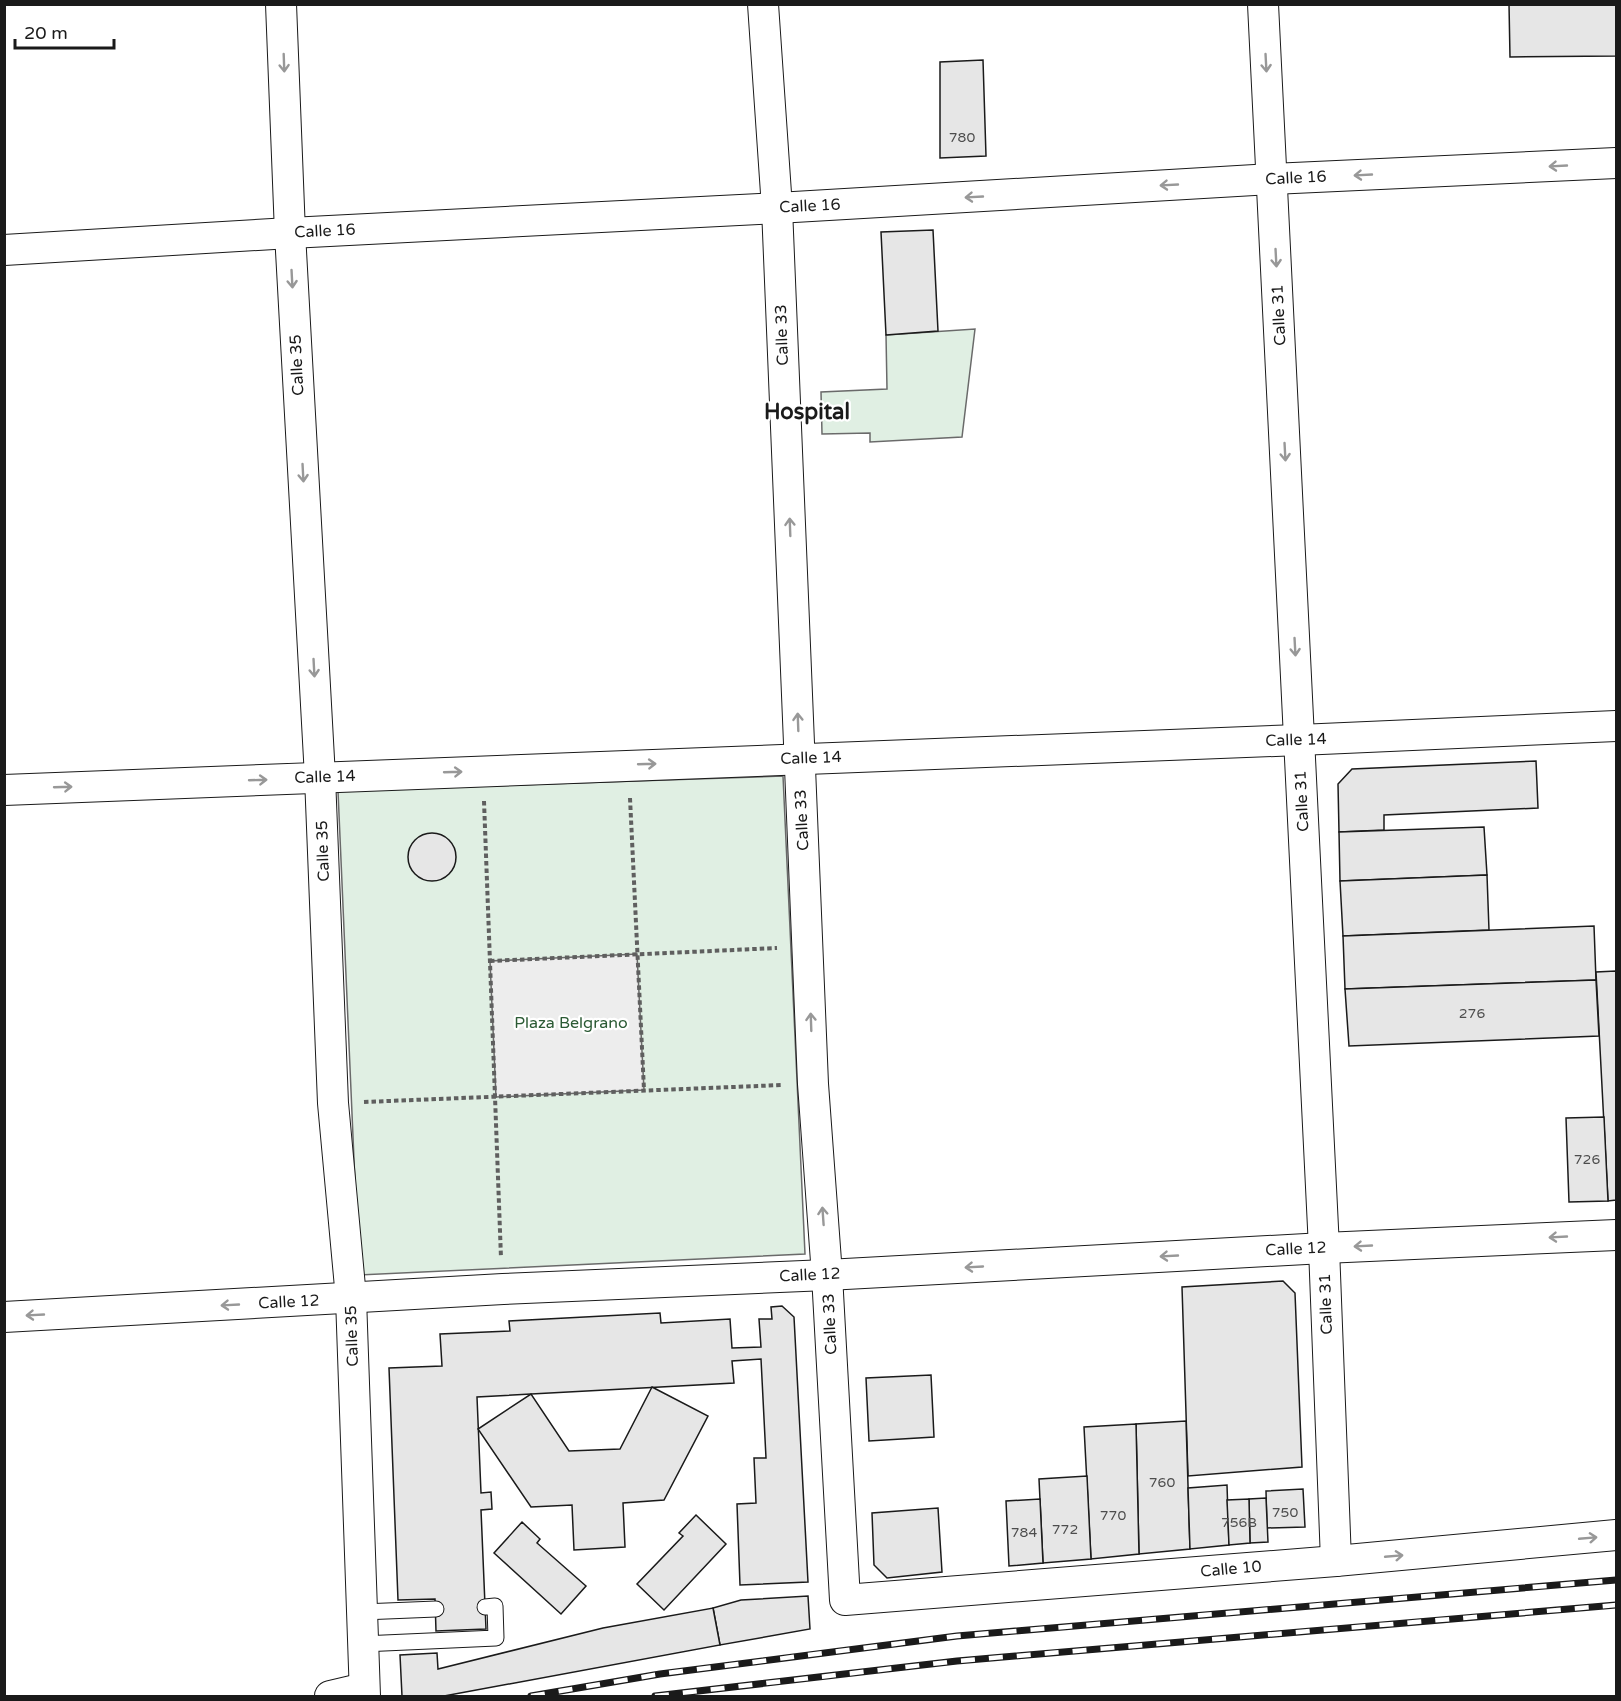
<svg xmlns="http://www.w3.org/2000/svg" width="1621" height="1701" font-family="'Varela Round',sans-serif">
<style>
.green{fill:#e0efe3;stroke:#6a6a6a;stroke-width:1.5}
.parking{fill:#ededed;stroke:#6a6a6a;stroke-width:1.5}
.building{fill:#e6e6e6;stroke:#1a1a1a;stroke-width:1.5}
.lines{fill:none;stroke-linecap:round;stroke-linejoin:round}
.lane-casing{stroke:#1a1a1a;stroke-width:17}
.street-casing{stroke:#1a1a1a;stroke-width:32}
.path{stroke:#5f5f5f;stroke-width:4;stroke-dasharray:4.5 3;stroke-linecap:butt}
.lane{stroke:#fff;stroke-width:15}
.street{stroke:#fff;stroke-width:30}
.rail-casing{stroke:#1a1a1a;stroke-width:7}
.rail{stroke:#fff;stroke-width:4.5;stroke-dasharray:14;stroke-linecap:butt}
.oneway{stroke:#989898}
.labels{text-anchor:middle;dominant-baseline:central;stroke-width:4.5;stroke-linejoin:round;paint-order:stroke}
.number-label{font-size:14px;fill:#4d4d4d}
.street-label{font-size:16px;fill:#1a1a1a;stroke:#fff}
.park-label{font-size:16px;fill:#2b5a34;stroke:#fff}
.district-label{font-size:22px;font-weight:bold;fill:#1a1a1a;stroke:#fff}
</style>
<rect width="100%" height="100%" fill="#fff"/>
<g class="green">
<polygon points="975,329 962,437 870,442 870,433 822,434 821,392 887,389 886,335"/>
<polygon points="783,776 805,1254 359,1275 338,791"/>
</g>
<polygon class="parking" points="637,954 644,1090 496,1097 490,961"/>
<g class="building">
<polygon points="1509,4 1616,4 1616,56 1510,57"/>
<polygon points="983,60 986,156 940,158 940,62"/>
<polygon points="933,230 938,331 886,335 881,232"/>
<polygon points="1536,761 1538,808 1384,815 1384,830 1339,832 1338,784 1352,769"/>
<polygon points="1484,827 1487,875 1340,881 1339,832"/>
<circle cx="432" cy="857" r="24"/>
<polygon points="1487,875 1489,930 1343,936 1340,881"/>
<polygon points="1594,926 1596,980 1345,989 1343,936"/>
<polygon points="1616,971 1616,1200 1608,1201 1596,972"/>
<polygon points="1596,980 1599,1036 1349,1046 1345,989"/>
<polygon points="1604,1117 1608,1201 1569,1202 1566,1118"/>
<polygon points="1283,1281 1295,1293 1302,1467 1188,1476 1182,1287"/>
<polygon points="782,1306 794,1317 808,1582 740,1585 737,1504 756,1503 754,1458 766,1458 761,1359 732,1361 734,1383 477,1397 481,1493 491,1492 492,1509 481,1510 486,1629 436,1631 435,1599 398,1600 389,1368 442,1366 440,1334 510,1331 509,1321 660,1313 661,1323 730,1319 732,1348 761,1347 759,1319 772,1319 771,1307"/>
<polygon points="931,1375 934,1437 869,1441 866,1378"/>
<polygon points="652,1387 708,1416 664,1500 623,1503 625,1547 574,1550 572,1505 531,1507 478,1429 531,1394 569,1451 620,1449"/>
<polygon points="1186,1421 1190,1549 1139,1554 1136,1424"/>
<polygon points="1136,1424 1139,1554 1091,1559 1084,1427"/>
<polygon points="1087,1476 1091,1559 1043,1563 1039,1479"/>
<polygon points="1227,1485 1229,1545 1190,1549 1188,1488"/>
<polygon points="1303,1489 1305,1527 1267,1528 1266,1491"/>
<polygon points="1266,1498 1268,1542 1250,1543 1249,1499"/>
<polygon points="1040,1499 1043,1563 1009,1566 1006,1501"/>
<polygon points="1249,1499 1250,1543 1229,1545 1227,1500"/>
<polygon points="938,1508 942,1572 887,1578 874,1565 872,1513"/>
<polygon points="696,1515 726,1544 664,1610 637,1584 683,1536 679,1533"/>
<polygon points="522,1522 540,1539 537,1543 586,1586 561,1614 494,1553"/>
<polygon points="808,1596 810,1629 720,1645 713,1608 741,1600"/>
<polygon points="713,1608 720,1645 444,1696 402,1696 400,1655 437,1653 438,1669 603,1628"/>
</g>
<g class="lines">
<defs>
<g id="lane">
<polyline points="362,1612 436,1609"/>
<polyline points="362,1644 496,1638 495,1606 485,1607"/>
</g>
<g id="street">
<polyline points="281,4 290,233 320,777 333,1103 351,1298 365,1696"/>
<polyline points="763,4 777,208 813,1084 827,1275 845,1600 1336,1561 1616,1535"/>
<polyline points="1263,4 1324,1248 1336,1561"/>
<polyline points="4,250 290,233 777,208 1272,179 1616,163"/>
<polyline points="4,790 1299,740 1616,726"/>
<polyline points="4,1317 503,1289 827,1275 1324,1248 1616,1235"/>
<polyline points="330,1696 364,1688"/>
</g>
</defs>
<use href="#lane" class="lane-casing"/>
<use href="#street" class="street-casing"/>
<g class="path">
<polyline points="630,798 644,1090"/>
<polyline points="484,801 501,1258"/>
<polyline points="490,961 777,948"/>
<polyline points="364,1102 782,1085"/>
</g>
<use href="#lane" class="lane"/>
<use href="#street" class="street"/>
<defs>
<g id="rail">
<polyline points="531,1696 660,1674 957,1636 1616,1580"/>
<polyline points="655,1696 957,1661 1616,1605"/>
</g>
</defs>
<use href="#rail" class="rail-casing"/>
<use href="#rail" class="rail"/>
</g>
<defs><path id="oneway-shaft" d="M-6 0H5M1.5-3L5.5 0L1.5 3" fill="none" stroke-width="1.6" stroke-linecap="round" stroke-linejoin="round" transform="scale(1.5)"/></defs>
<g class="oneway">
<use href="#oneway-shaft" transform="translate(284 63) rotate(88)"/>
<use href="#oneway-shaft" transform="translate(1266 63) rotate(87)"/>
<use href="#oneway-shaft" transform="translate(1558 166) rotate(177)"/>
<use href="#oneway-shaft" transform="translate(1363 175) rotate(177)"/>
<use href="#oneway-shaft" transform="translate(1169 185) rotate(177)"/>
<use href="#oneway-shaft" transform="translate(974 197) rotate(177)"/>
<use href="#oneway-shaft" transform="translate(1276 258) rotate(87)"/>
<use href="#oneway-shaft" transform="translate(292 279) rotate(87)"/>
<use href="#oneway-shaft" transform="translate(1285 452) rotate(87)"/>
<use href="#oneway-shaft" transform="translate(303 473) rotate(87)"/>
<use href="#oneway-shaft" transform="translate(790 527) rotate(-92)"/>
<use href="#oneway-shaft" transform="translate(1295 647) rotate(87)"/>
<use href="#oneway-shaft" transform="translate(314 668) rotate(87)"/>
<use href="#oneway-shaft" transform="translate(798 722) rotate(-92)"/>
<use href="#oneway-shaft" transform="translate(647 764) rotate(-2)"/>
<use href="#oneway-shaft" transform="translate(453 772) rotate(-2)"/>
<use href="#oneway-shaft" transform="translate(258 780) rotate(-2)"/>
<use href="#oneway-shaft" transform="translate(63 787) rotate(-2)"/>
<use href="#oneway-shaft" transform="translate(811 1022) rotate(-92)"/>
<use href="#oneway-shaft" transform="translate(823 1216) rotate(-94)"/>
<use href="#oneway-shaft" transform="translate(1558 1237) rotate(177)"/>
<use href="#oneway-shaft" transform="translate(1363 1246) rotate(177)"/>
<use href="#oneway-shaft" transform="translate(1169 1256) rotate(177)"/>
<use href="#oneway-shaft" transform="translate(974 1267) rotate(177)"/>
<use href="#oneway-shaft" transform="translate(230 1305) rotate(177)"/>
<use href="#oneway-shaft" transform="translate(35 1315) rotate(177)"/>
<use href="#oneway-shaft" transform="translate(1588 1538) rotate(-5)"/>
<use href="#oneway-shaft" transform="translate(1394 1556) rotate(-5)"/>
</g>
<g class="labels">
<g class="number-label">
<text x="962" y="137">780</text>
<text x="1472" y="1013">276</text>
<text x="1587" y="1159">726</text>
<text x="1162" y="1482">760</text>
<text x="1285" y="1512">750</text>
<text x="1113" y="1515">770</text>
<text x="1239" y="1522">756B</text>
<text x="1065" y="1529">772</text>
<text x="1024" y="1532">784</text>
</g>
<g class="street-label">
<text transform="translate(1296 178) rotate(-3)">Calle 16</text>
<text transform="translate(810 206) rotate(-3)">Calle 16</text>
<text transform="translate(325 231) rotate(-3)">Calle 16</text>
<text transform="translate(1279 315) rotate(-93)">Calle 31</text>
<text transform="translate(782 335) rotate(-92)">Calle 33</text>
<text transform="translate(297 365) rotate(-93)">Calle 35</text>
<text transform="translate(1296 740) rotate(-2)">Calle 14</text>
<text transform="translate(811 758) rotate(-2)">Calle 14</text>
<text transform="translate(325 777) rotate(-2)">Calle 14</text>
<text transform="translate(1302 801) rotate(-93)">Calle 31</text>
<text transform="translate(802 820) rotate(-93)">Calle 33</text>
<text transform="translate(323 851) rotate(-92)">Calle 35</text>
<text transform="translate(1296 1249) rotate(-3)">Calle 12</text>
<text transform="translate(810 1275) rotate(-3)">Calle 12</text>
<text transform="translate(289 1302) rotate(-3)">Calle 12</text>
<text transform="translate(1326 1304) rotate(-92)">Calle 31</text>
<text transform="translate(830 1324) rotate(-93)">Calle 33</text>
<text transform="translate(352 1336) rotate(-92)">Calle 35</text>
<text transform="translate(1231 1569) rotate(-5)">Calle 10</text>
</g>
<g class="park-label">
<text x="571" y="1023">Plaza Belgrano</text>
</g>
<g class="district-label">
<text x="807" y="412">Hospital</text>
</g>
</g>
<rect width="1621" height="1701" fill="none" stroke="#1a1a1a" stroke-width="12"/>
<path d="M15 39v9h99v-9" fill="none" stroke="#1a1a1a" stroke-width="3"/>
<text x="24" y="39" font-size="18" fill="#1a1a1a" stroke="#ffffff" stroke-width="4.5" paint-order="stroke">20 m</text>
</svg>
